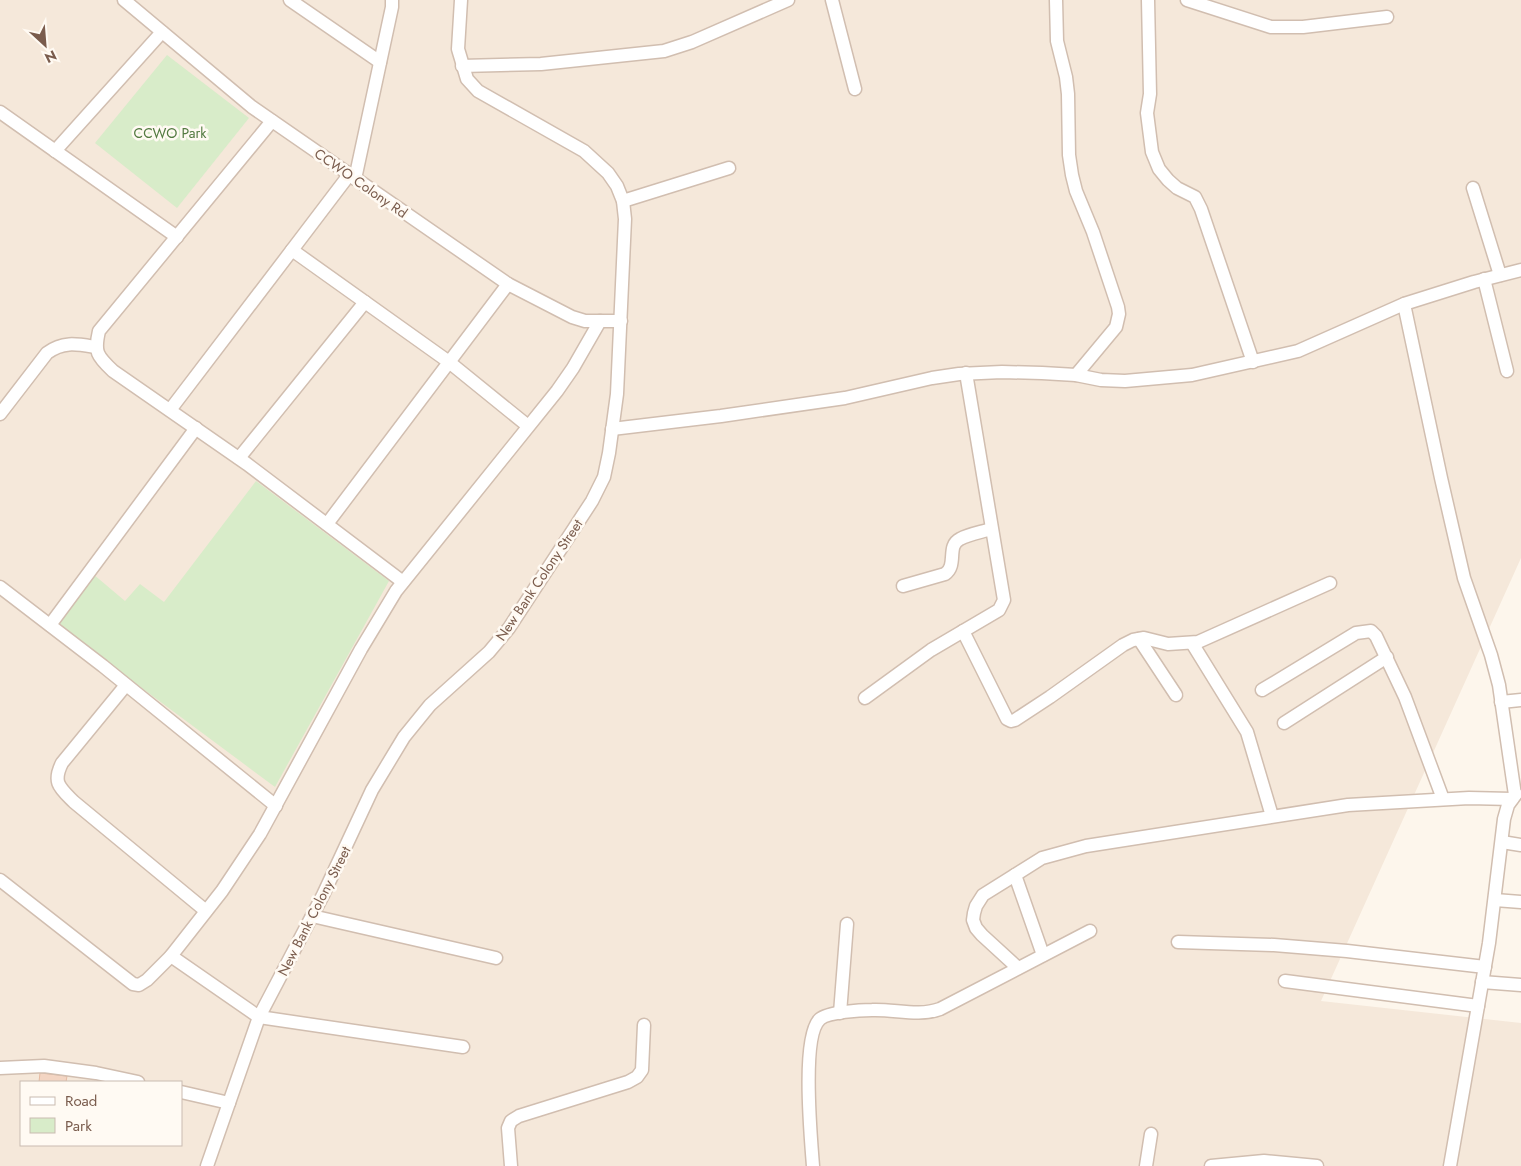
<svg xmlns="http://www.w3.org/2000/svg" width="1521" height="1166" font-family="Jost,sans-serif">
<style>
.residential{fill:#f5e8da;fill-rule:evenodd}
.green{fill:#d8ecc9}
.building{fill:#f3d5c3;stroke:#e6bba3}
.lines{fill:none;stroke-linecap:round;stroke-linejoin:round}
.street-casing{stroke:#d1beb0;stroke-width:15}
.street{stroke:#fff;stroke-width:12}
.labels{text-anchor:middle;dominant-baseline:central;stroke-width:5;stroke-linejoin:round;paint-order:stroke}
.park-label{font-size:14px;fill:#537a41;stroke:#fffaf3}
.street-label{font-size:14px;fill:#7a5c4d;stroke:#fffaf3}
</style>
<rect width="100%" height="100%" fill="#fdf6ec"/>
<path class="residential" d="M 0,0 L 1521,0 L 1521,558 L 1321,1001 L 1521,1023 L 1521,1166 L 0,1166 ZM 21,1082 L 181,1082 L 181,1145 L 21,1145 Z"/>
<g class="green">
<polygon points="167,55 249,118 177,208 95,143"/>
<polygon points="256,481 389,581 275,787 57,625 93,574 125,601 140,584 164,602"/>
</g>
<polygon class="building" points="40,1073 67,1076 66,1082 39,1082"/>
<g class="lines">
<defs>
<g id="street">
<polyline points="124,0 252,107 508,284 572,317 585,321 621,321"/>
<polyline points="290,0 380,62"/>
<polyline points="832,0 855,89"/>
<polyline points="1056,0 1057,41 1066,77 1068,94 1069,155 1072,175 1076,191 1093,232 1118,307 1119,314 1116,327 1076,375"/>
<polyline points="1148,0 1150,94 1147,113 1152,152 1159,169 1168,180 1177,188 1195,197 1201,209 1253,362"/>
<polyline points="1187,0 1271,27 1303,27 1387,17"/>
<polyline points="462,66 541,64 664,51 692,42 788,0"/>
<polyline points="0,112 177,237"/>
<path d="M 272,121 L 99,331 C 94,352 97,356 113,371 L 247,464 L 403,582"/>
<polyline points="55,151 162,32"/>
<polyline points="355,179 392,7 392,0"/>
<polyline points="1473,188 1500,275"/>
<polyline points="623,201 729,168"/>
<polyline points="292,250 349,175"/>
<polyline points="1484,279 1507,371"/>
<polyline points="1404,304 1441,478 1464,578 1491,655 1499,685 1515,795"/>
<polyline points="170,410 292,250 449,362 528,426"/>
<path d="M 0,414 L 47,353 C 63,341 77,344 95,347"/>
<polyline points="612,429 721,416 845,398 932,378 959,374 1002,372 1042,373 1076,375 1101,380 1125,381 1192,375 1298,351 1404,304 1474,282 1521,270"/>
<polyline points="239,458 365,302"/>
<polyline points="327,524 508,284"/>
<path d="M 903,586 L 945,574 C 958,565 946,546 960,539 C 969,534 982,532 991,529"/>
<polyline points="0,587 103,666 276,806"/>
<polyline points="50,625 196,428"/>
<polyline points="963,631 1007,719 1011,721 1015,720 1050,697 1123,645 1133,640 1144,638 1168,644 1198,642 1330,583"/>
<polyline points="1139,639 1176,695"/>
<polyline points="1192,643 1247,732 1272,816"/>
<path d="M 126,685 L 62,763 C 52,783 60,788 74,802 L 206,911"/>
<polyline points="1262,690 1356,633 1371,631 1376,636 1405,697 1443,799"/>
<polyline points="865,698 931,650 999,610 1004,600 966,373"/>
<polyline points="1501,702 1521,700"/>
<polyline points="1284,723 1387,657"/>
<polyline points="1502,842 1521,845"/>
<polyline points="1015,875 1043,955"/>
<polyline points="0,880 133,984 139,985 147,980 171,956 222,891 260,834 361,649 396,591 557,391 573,368 600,321"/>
<polyline points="1495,900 1521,902"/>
<polyline points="312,916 496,958"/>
<polyline points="1178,942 1274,945 1347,951 1485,967"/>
<polyline points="171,956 259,1017 463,1047"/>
<polyline points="1018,968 982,935 976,928 973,920 974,913 976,906 983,895 1042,858 1086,846 1348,805 1469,798 1512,799"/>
<polyline points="1285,981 1478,1006"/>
<polyline points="1482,982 1521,985"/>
<polyline points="840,1013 847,924"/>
<polyline points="0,1068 44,1066 96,1073 138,1082"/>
<polyline points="181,1092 229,1103"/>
<polyline points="207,1166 259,1017 323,895 372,790 404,737 430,705 489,652 509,628 592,501 604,477 609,453 617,394 625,219 623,201 617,186 608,173 584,151 478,91 467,79 458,49 461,0"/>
<polyline points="511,1166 508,1128 511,1121 519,1116 628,1082 637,1077 642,1070 644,1025"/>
<path d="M 813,1166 C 811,1139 801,1036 820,1019 C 828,1012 861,1010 872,1010 C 895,1009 918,1017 940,1009 L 1090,931"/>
<polyline points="1146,1166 1151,1134"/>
<polyline points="1211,1166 1264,1161 1317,1166"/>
<polyline points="1450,1166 1489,943 1504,819 1508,805 1516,794"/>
</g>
</defs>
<use href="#street" class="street-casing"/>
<use href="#street" class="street"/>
</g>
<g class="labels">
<g class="park-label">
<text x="170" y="133">CCWO Park</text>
</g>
<g class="street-label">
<text transform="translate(361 183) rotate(35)">CCWO Colony Rd</text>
<text transform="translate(539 580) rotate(-56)">New Bank Colony Street</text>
<text transform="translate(314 911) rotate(-63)">New Bank Colony Street</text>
</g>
</g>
<rect x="20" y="1081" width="162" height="65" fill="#fffaf3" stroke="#cabbb1"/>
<rect x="30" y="1097" width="25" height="8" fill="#ffffff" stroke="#cabbb1"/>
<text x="65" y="1106" font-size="15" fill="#7a5c4d">Road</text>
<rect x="30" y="1118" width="25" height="15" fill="#d8ecc9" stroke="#cabbb1"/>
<text x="65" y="1131" font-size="15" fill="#7a5c4d">Park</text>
<g transform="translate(45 45) rotate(154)" stroke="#fffaf3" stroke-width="4" paint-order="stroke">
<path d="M0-4L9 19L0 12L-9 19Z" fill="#7a5c4d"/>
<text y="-8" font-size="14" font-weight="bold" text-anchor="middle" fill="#7a5c4d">N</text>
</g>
</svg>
